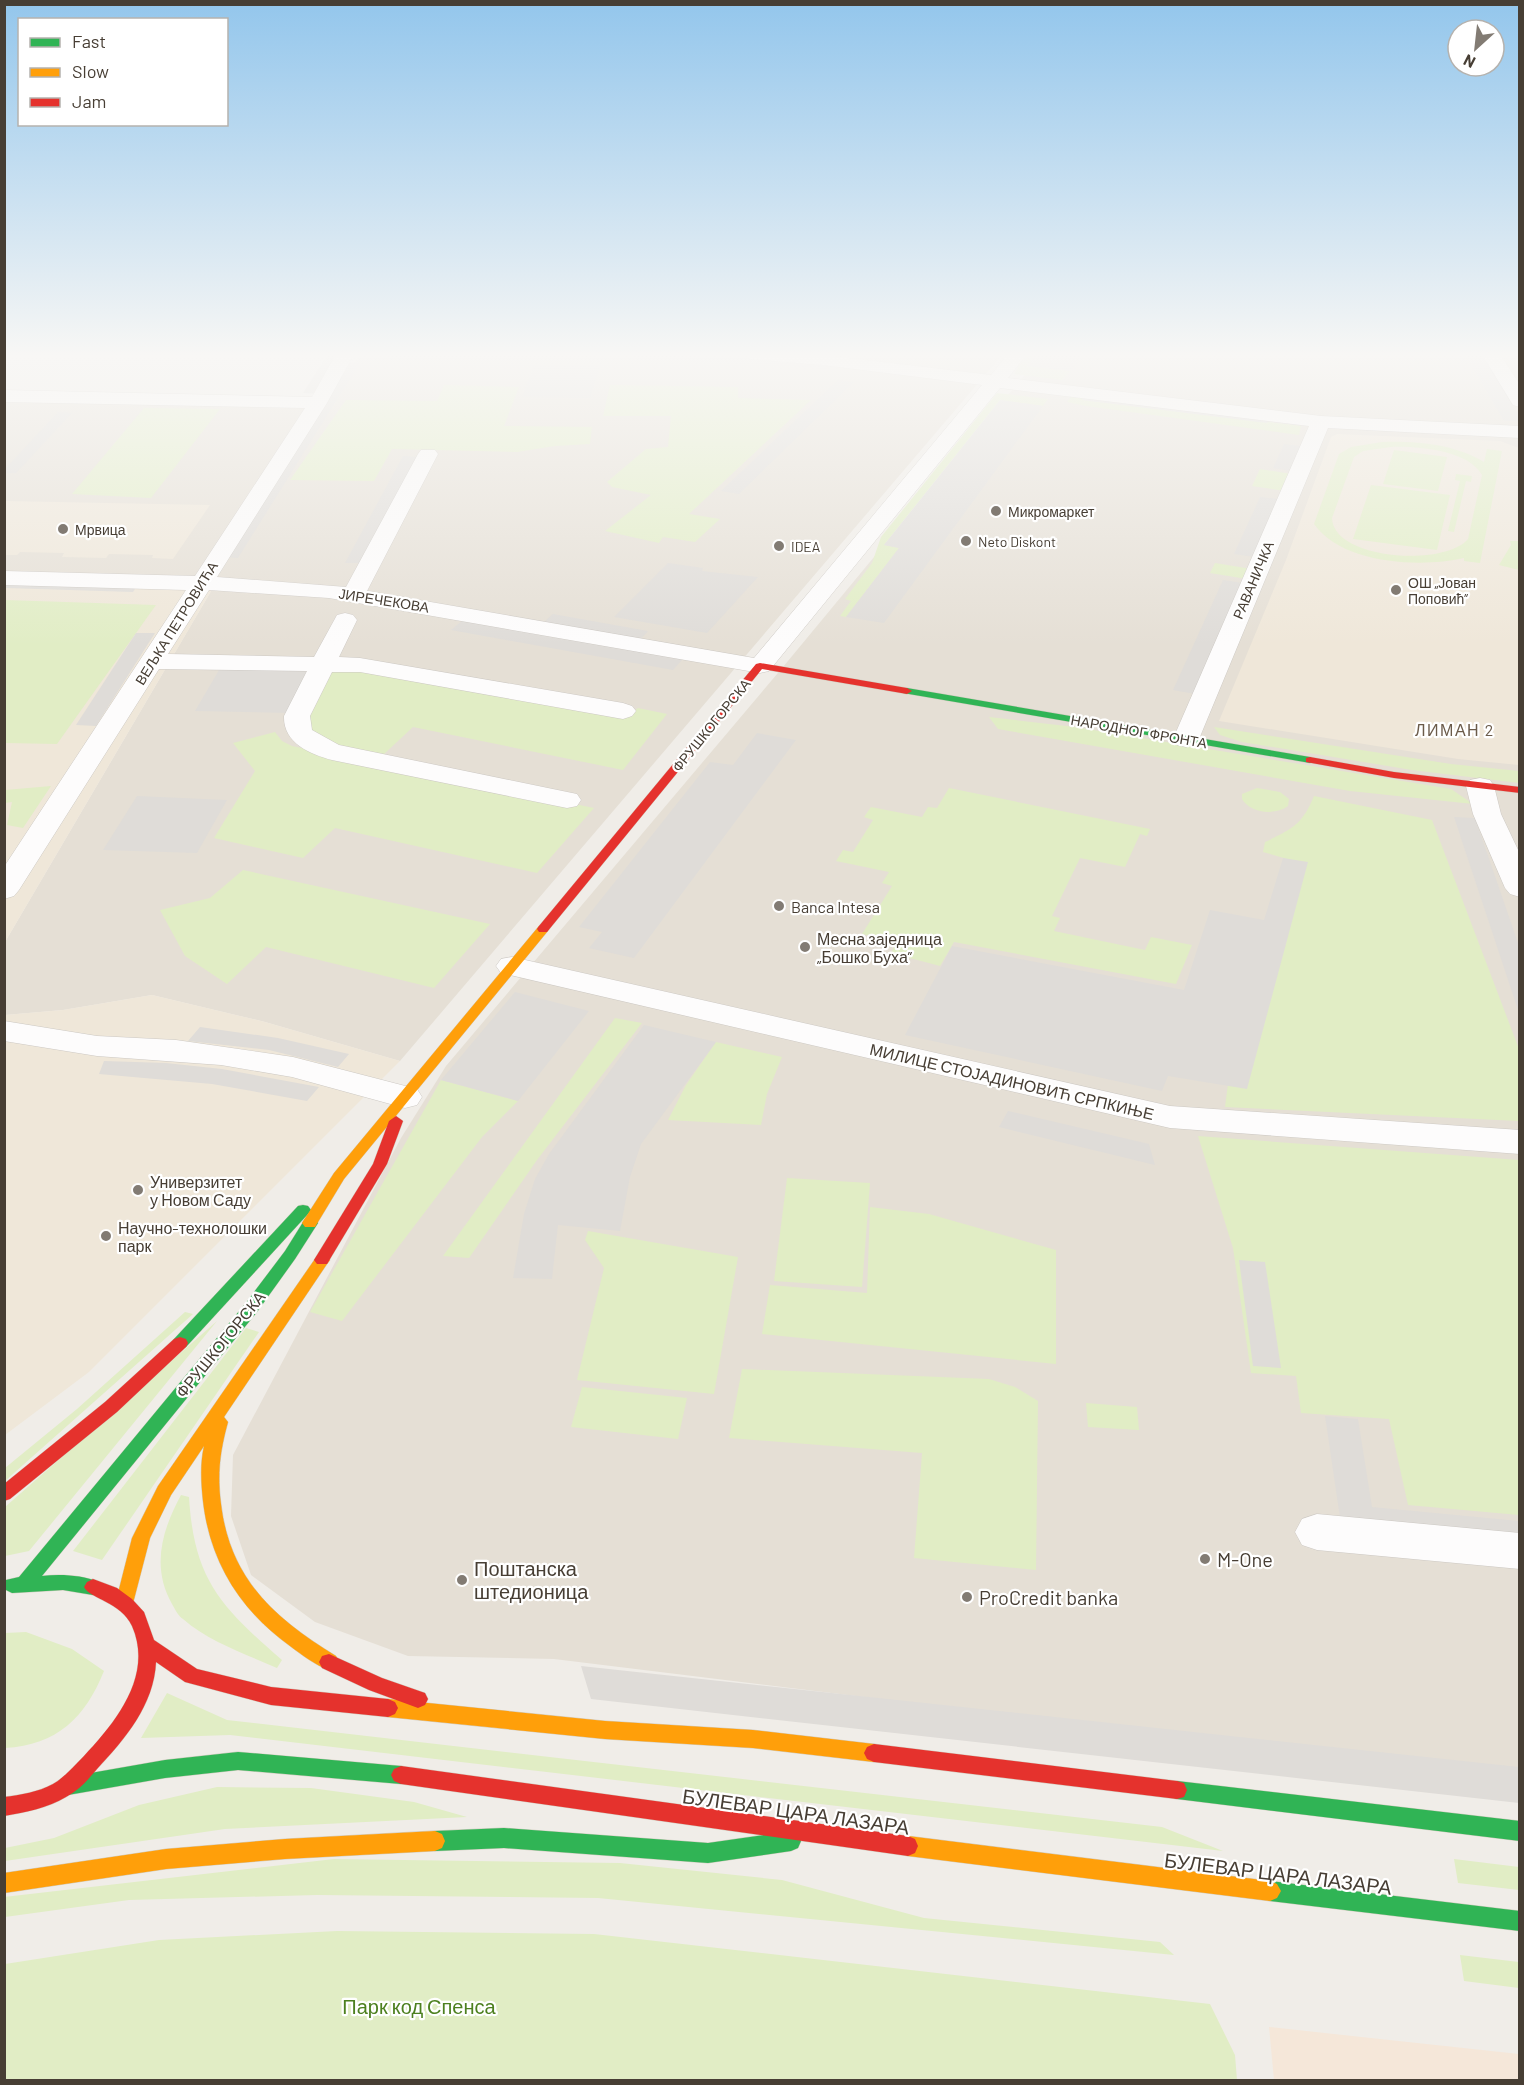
<svg xmlns="http://www.w3.org/2000/svg" width="1524" height="2085" font-family="Barlow,sans-serif">
<style>
.residential{fill:#e5dfd5}
.commercial{fill:#f5e7d9}
.education{fill:#efe7d9}
.green{fill:#e1edc5;fill-rule:evenodd}
.parking{fill:#dfdcd8}
.lines{fill:none;stroke-linecap:round;stroke-linejoin:round}
.street-casing{stroke:#cdc9c4;stroke-width:1}
.fast-casing{stroke:#d2ccbf;stroke-width:1}
.slow-casing{stroke:#d2ccbf;stroke-width:1}
.jam-casing{stroke:#d2ccbf;stroke-width:1}
.street{fill:#fdfcfc;fill-rule:evenodd}
.fast{fill:#30b455;fill-rule:evenodd}
.slow{fill:#ff9f0a;fill-rule:evenodd}
.jam{fill:#e5322d;fill-rule:evenodd}
.poi-dot{fill:#827b73;stroke:#fff;stroke-width:2}
.labels{text-anchor:middle;dominant-baseline:central;stroke-width:4.5;stroke-linejoin:round;paint-order:stroke}
.far-poi-label{font-size:14px;fill:#473e34;stroke:#fff;text-anchor:start}
.far-street-label{font-size:14px;fill:#473e34;stroke:#fff}
.far-quarter-label{font-size:16px;letter-spacing:1.5px;fill:#6b5b4a;stroke:#fff}
.poi-label{font-size:16px;fill:#473e34;stroke:#fff;text-anchor:start}
.street-label{font-size:16px;fill:#473e34;stroke:#fff}
.near-poi-label{font-size:20px;fill:#473e34;stroke:#fff;text-anchor:start}
.near-street-label{font-size:20px;fill:#473e34;stroke:#fff}
.near-park-label{font-size:20px;fill:#4d8020;stroke:#fff}
</style>
<rect width="100%" height="100%" fill="#f0ede8"/>
<g class="residential">
<polygon points="359,354 1003,354 400,1061 265,1022 152,995 63,1010 5,1015 5,942 217,581 5,576 5,401 334,405"/>
<polygon points="1042,354 1519,354 1519,1777 554,1659 408,1656 315,1622 251,1575 231,1516 233,1455 401,1138 446,1066 783,667"/>
</g>
<polygon class="commercial" points="1269,2027 1519,2054 1519,2080 1274,2080"/>
<g class="education">
<polygon points="1337,434 1500,441 1519,448 1519,765 1458,759 1219,721 1286,560 1331,437"/>
<polygon points="5,501 210,505 173,559 152,558 153,555 109,554 106,558 62,557 64,553 20,552 17,555 5,555"/>
<polygon points="5,576 217,581 5,942"/>
<polygon points="152,995 265,1022 400,1061 89,1372 5,1435 5,1015 63,1010"/>
</g>
<g class="green">
<polygon points="1026,354 1036,354 1028,366 1070,371 1062,380 1014,374"/>
<polygon points="444,385 519,387 504,426 592,427 590,444 555,446 517,452 392,449 374,481 290,480 346,400 437,401"/>
<polygon points="610,385 738,387 738,398 811,400 689,514 720,519 695,542 663,537 659,543 605,531 651,495 612,487 607,482 646,449 668,447 671,416 603,416"/>
<polygon points="997,393 1048,399 1043,406 1000,400 884,545 899,548 846,617 840,616 851,601 845,599 872,563 881,537"/>
<polygon points="1073,394 1085,396 1083,400 1301,426 1299,435 1086,406 1067,402"/>
<polygon points="144,408 220,409 151,498 72,494"/>
<path d="M 1382,442 C 1417,441 1454,444 1484,462 L 1487,449 L 1502,451 L 1480,563 L 1464,561 L 1464,558 C 1420,568 1342,564 1314,524 L 1339,454 L 1351,447 ZM 1391,447 C 1417,446 1468,450 1482,475 L 1468,539 C 1445,567 1333,560 1332,518 L 1354,457 L 1363,451 Z"/>
<polygon points="1394,450 1447,457 1438,491 1383,484"/>
<polygon points="1260,469 1298,475 1291,492 1252,486"/>
<polygon points="1456,474 1472,476 1471,482 1466,481 1454,532 1448,531 1460,481 1455,480"/>
<polygon points="1371,485 1450,495 1437,550 1353,539"/>
<polygon points="1510,541 1519,541 1519,570 1499,565 1511,545"/>
<polygon points="1215,563 1258,570 1253,580 1210,573"/>
<polygon points="5,600 156,605 57,744 5,743"/>
<polygon points="360,668 630,714 638,708 667,714 623,770 413,727 383,755 311,739 300,713 331,669"/>
<polygon points="989,717 1075,727 1451,789 1473,804 1350,791 998,729"/>
<polygon points="1214,727 1451,764 1519,771 1519,783 1412,770 1242,742 1220,735"/>
<polygon points="275,732 282,741 292,746 594,808 537,873 335,828 303,858 214,838 255,771 233,743"/>
<polygon points="51,786 23,828 7,825 12,802 5,803 5,790"/>
<polygon points="949,788 1150,829 1147,836 1140,834 1125,867 1080,858 1052,916 1060,918 1054,931 1145,950 1151,937 1192,945 1176,984 954,942 940,966 891,953 897,942 862,934 892,886 882,883 889,872 836,861 843,850 853,852 873,820 864,817 871,807 922,817 928,807 937,808"/>
<path d="M 1257,788 L 1280,792 L 1289,799 L 1288,806 C 1274,816 1250,813 1242,799 L 1242,794 Z"/>
<path d="M 1314,796 L 1432,820 L 1519,1049 L 1519,1121 L 1225,1107 L 1229,1076 L 1294,861 L 1263,852 L 1265,842 C 1292,829 1302,825 1314,796 Z"/>
<polygon points="243,870 490,924 434,988 266,947 227,984 185,956 160,910 210,898"/>
<polygon points="615,1018 642,1023 537,1160 469,1258 443,1256"/>
<polygon points="716,1042 782,1057 767,1094 761,1125 668,1120 686,1085"/>
<polygon points="441,1080 518,1101 482,1137 342,1321 310,1312"/>
<polygon points="1198,1136 1519,1160 1519,1515 1408,1505 1389,1419 1301,1413 1296,1376 1251,1373 1233,1248"/>
<polygon points="787,1178 870,1183 862,1287 774,1281"/>
<polygon points="870,1207 929,1214 1056,1250 1056,1364 762,1334 770,1285 867,1293"/>
<polygon points="588,1231 738,1257 714,1394 577,1380 604,1268 585,1240"/>
<polygon points="185,1312 193,1314 5,1481 5,1468 77,1409"/>
<polygon points="217,1321 29,1551 5,1556 5,1507"/>
<polygon points="246,1328 259,1332 102,1560 73,1551"/>
<polygon points="742,1369 989,1379 1015,1387 1038,1401 1036,1570 914,1558 922,1453 729,1438"/>
<polygon points="582,1387 687,1398 678,1439 571,1427"/>
<polygon points="1086,1403 1137,1407 1139,1430 1088,1427"/>
<path d="M 181,1495 L 189,1497 C 194,1580 221,1607 282,1660 L 277,1668 C 246,1654 209,1642 183,1619 C 178,1616 175,1609 172,1604 C 151,1567 162,1530 181,1495 Z"/>
<path d="M 26,1632 L 72,1649 L 104,1671 C 85,1718 57,1745 5,1748 L 5,1633 Z"/>
<polygon points="167,1693 227,1720 1162,1827 1223,1851 230,1735 141,1738"/>
<polygon points="217,1787 311,1788 414,1802 467,1817 225,1829 5,1861 5,1848 54,1838 139,1805"/>
<polygon points="334,1859 620,1863 782,1880 924,1918 1160,1942 1174,1955 598,1898 317,1895 129,1900 5,1917 4,1897"/>
<polygon points="1454,1859 1519,1867 1519,1890 1458,1883"/>
<polygon points="337,1931 594,1934 1210,2004 1235,2055 1237,2080 5,2080 5,1964 159,1940"/>
<polygon points="1460,1955 1519,1962 1519,1988 1464,1981"/>
</g>
<g class="parking">
<polygon points="328,354 340,354 323,394 303,393"/>
<polygon points="392,354 468,354 603,357 602,362 390,358"/>
<polygon points="1036,354 1082,354 1070,371 1027,366"/>
<polygon points="1465,354 1483,354 1519,416 1519,421 1504,421"/>
<polygon points="636,355 774,359 831,364 826,369 768,364 635,360"/>
<polygon points="344,363 360,363 238,558 219,557"/>
<polygon points="534,365 600,366 590,398 522,397"/>
<polygon points="838,380 854,382 739,494 721,491"/>
<polygon points="1085,396 1269,419 1267,423 1082,400"/>
<polygon points="1000,400 1043,406 884,623 846,617 899,548 884,545"/>
<polygon points="58,412 72,413 16,473 5,473 5,469"/>
<polygon points="1284,444 1301,446 1291,471 1273,468"/>
<polygon points="403,456 419,457 364,563 345,563"/>
<polygon points="1260,497 1279,499 1254,557 1234,554"/>
<polygon points="668,563 703,568 702,571 758,577 707,633 614,617"/>
<polygon points="1223,580 1243,583 1195,694 1173,690"/>
<polygon points="5,582 137,586 133,592 5,588"/>
<polygon points="553,614 648,631 641,639 544,622"/>
<polygon points="463,620 683,659 673,670 451,630"/>
<polygon points="136,633 155,633 96,726 76,725"/>
<polygon points="222,665 316,668 293,713 195,711"/>
<polygon points="757,733 796,740 634,958 589,948 602,932 579,927 710,762 733,765"/>
<polygon points="137,796 227,800 197,853 103,850"/>
<polygon points="1454,817 1475,818 1519,946 1519,1013"/>
<polygon points="1283,858 1308,862 1247,1089 1168,1076 1162,1091 905,1035 952,946 1184,990 1210,910 1264,920"/>
<polygon points="515,992 589,1011 518,1101 441,1080"/>
<polygon points="644,1025 716,1042 641,1144 630,1177 620,1231 558,1225 552,1279 513,1278 524,1214 535,1179 549,1154"/>
<polygon points="200,1027 278,1038 349,1054 338,1067 269,1050 188,1041"/>
<polygon points="104,1061 166,1063 222,1069 319,1087 307,1101 212,1084 99,1074"/>
<polygon points="1008,1111 1149,1144 1155,1165 999,1127"/>
<polygon points="1239,1260 1265,1262 1281,1368 1253,1366"/>
<polygon points="1325,1416 1358,1419 1372,1507 1519,1521 1519,1548 1342,1531"/>
<polygon points="581,1666 1519,1767 1519,1803 591,1699"/>
</g>
<g class="lines">
<defs>
<g id="street">
<path d="M 336,354 L 354,354 L 327,403 L 217,577 L 346,587 L 418,454 L 421,450 L 435,450 L 438,454 L 367,591 L 754,658 L 982,385 L 823,365 L 751,359 L 742,354 L 823,355 L 991,375 L 1008,354 L 1027,354 L 1008,378 L 1321,416 L 1520,426 L 1520,438 L 1328,428 L 1199,739 L 1195,745 L 1186,747 L 1177,745 L 1173,739 L 1309,426 L 1000,388 L 769,671 L 760,673 L 329,598 L 209,590 L 168,654 L 314,657 L 337,615 L 345,613 L 353,615 L 357,620 L 339,657 L 360,658 L 623,703 L 632,706 L 636,711 L 632,716 L 623,719 L 360,672 L 332,672 L 310,716 L 312,730 L 339,745 L 577,794 L 581,800 L 577,806 L 567,808 L 332,760 C 310,754 283,743 284,716 L 307,671 L 159,669 L 19,890 L 14,896 L 4,899 L 4,867 L 186,590 L 4,585 L 4,571 L 195,576 L 305,408 L 4,402 L 4,390 L 312,397 Z"/>
<polygon points="1482,354 1500,354 1520,385 1520,407 1513,405"/>
<polygon points="1480,778 1490,780 1494,786 1501,814 1520,854 1520,897 1510,894 1505,888 1473,814 1466,786 1470,780"/>
<polygon points="512,957 1170,1106 1520,1130 1520,1154 1170,1128 501,973 496,966 501,959"/>
<polygon points="4,1021 97,1036 176,1040 293,1057 417,1089 422,1097 417,1105 405,1108 292,1077 221,1065 97,1056 4,1041"/>
<polygon points="1317,1514 1520,1533 1520,1569 1317,1550 1302,1545 1295,1532 1302,1519"/>
</g>
<g id="fast">
<polygon points="907,688 1310,757 1315,760 1310,763 903,693 902,691"/>
<polygon points="303,1205 308,1206 311,1210 308,1214 186,1347 180,1349 174,1347 172,1343 174,1339 298,1206"/>
<path d="M 310,1218 L 315,1219 L 318,1223 L 295,1259 L 257,1312 L 42,1576 C 61,1574 81,1575 99,1582 L 102,1587 L 99,1592 L 93,1595 L 63,1590 L 12,1593 L 6,1590 L 6,1580 L 19,1577 L 245,1304 L 285,1251 L 305,1219 Z"/>
<polygon points="238,1752 401,1766 408,1769 411,1775 408,1781 401,1784 238,1770 165,1778 68,1795 61,1793 58,1786 61,1779 68,1777 165,1760"/>
<polygon points="1177,1781 1520,1821 1520,1841 1177,1799 1170,1797 1167,1790 1170,1783"/>
<polygon points="504,1828 708,1843 791,1831 798,1834 801,1841 798,1848 791,1851 708,1863 504,1848 435,1851 428,1848 425,1841 428,1834 435,1831"/>
<polygon points="1270,1881 1520,1911 1520,1931 1270,1901 1263,1898 1259,1891 1263,1884"/>
</g>
<g id="slow">
<polygon points="543,925 549,929 547,932 344,1179 315,1227 305,1227 302,1223 334,1173 539,926"/>
<path d="M 322,1255 L 327,1256 L 330,1260 L 327,1264 L 224,1417 L 228,1422 C 220,1451 217,1474 221,1504 C 230,1579 274,1618 336,1656 L 339,1662 L 336,1668 L 329,1670 C 315,1665 302,1655 290,1646 C 240,1610 210,1562 203,1501 C 201,1482 200,1464 204,1446 L 171,1495 L 150,1538 L 132,1607 L 125,1609 L 118,1607 L 116,1601 L 132,1538 L 158,1486 L 317,1256 Z"/>
<polygon points="388,1699 605,1721 753,1730 874,1744 881,1747 884,1753 881,1759 874,1762 753,1748 605,1739 388,1717 381,1714 378,1708 381,1702"/>
<polygon points="435,1831 442,1834 445,1841 442,1848 435,1851 285,1859 166,1869 4,1893 4,1873 166,1849 285,1839"/>
<polygon points="908,1836 1270,1881 1277,1884 1281,1891 1277,1898 1270,1901 908,1856 901,1853 898,1846 901,1839"/>
</g>
<g id="jam">
<polygon points="760,663 907,688 912,691 907,694 762,669 547,932 539,932 537,929 539,926 756,664"/>
<polygon points="1310,757 1394,772 1520,787 1520,793 1394,778 1306,762 1306,758"/>
<polygon points="396,1116 403,1121 387,1164 327,1264 317,1264 314,1260 373,1164 389,1121"/>
<polygon points="180,1337 186,1339 188,1343 186,1347 117,1412 10,1499 4,1501 4,1484 105,1402 174,1339"/>
<path d="M 93,1579 L 117,1588 L 132,1599 L 144,1612 L 154,1640 L 197,1669 L 271,1687 L 388,1699 L 395,1702 L 398,1708 L 395,1714 L 388,1717 L 271,1705 L 185,1682 L 156,1662 C 154,1705 125,1739 97,1769 C 88,1780 79,1790 66,1797 C 48,1808 26,1812 4,1816 L 4,1797 C 21,1795 38,1792 53,1784 C 65,1777 74,1766 84,1756 C 115,1723 154,1676 132,1626 C 121,1602 90,1599 84,1587 L 87,1582 Z"/>
<polygon points="329,1654 382,1678 425,1693 428,1699 425,1705 418,1708 369,1690 322,1668 319,1662 322,1656"/>
<polygon points="874,1744 1177,1781 1184,1783 1187,1790 1184,1797 1177,1799 874,1762 867,1759 864,1753 867,1747"/>
<polygon points="401,1766 908,1836 915,1839 918,1846 915,1853 908,1856 401,1784 394,1781 391,1775 394,1769"/>
</g>
</defs>
<use href="#street" class="street-casing"/>
<use href="#fast" class="fast-casing"/>
<use href="#slow" class="slow-casing"/>
<use href="#jam" class="jam-casing"/>
<use href="#street" class="street"/>
<use href="#fast" class="fast"/>
<use href="#slow" class="slow"/>
<use href="#jam" class="jam"/>
</g>
<linearGradient id="sky" x2="0" y2="1"><stop stop-color="#93c6ec"/><stop offset="0.55" stop-color="#f8f7f5"/><stop offset="1" stop-color="#f8f7f5" stop-opacity="0"/></linearGradient>
<rect width="1524" height="646" fill="url(#sky)"/>
<g class="poi-dot">
<circle cx="996" cy="511" r="6"/>
<circle cx="63" cy="529" r="6"/>
<circle cx="966" cy="541" r="6"/>
<circle cx="779" cy="546" r="6"/>
<circle cx="1396" cy="590" r="6"/>
<circle cx="779" cy="906" r="6"/>
<circle cx="805" cy="947" r="6"/>
<circle cx="138" cy="1190" r="6"/>
<circle cx="106" cy="1236" r="6"/>
<circle cx="1205" cy="1559" r="6"/>
<circle cx="462" cy="1580" r="6"/>
<circle cx="967" cy="1597" r="6"/>
</g>
<g class="labels">
<g class="far-poi-label">
<text x="1008" y="511">Микромаркет</text>
<text x="75" y="529">Мрвица</text>
<text x="978" y="541">Neto Diskont</text>
<text x="791" y="546">IDEA</text>
<text x="1408" y="582">ОШ „Јован<tspan x="1408" dy="16">Поповић”</tspan></text>
</g>
<g class="far-street-label">
<text transform="translate(1253 580) rotate(-67)">РАВАНИЧКА</text>
<text transform="translate(384 600) rotate(9)">ЈИРЕЧЕКОВА</text>
<text transform="translate(176 623) rotate(-58)">ВЕЉКА ПЕТРОВИЋА</text>
<text transform="translate(711 725) rotate(-51)">ФРУШКОГОРСКА</text>
<text transform="translate(1139 731) rotate(10)">НАРОДНОГ ФРОНТА</text>
</g>
<g class="far-quarter-label">
<text x="1455" y="729">ЛИМАН 2</text>
</g>
<g class="poi-label">
<text x="791" y="906">Banca Intesa</text>
<text x="817" y="938">Месна заједница<tspan x="817" dy="18">„Бошко Буха”</tspan></text>
<text x="150" y="1181">Универзитет<tspan x="150" dy="18">у Новом Саду</tspan></text>
<text x="118" y="1227">Научно-технолошки<tspan x="118" dy="18">парк</tspan></text>
</g>
<g class="street-label">
<text transform="translate(1012 1081) rotate(13)">МИЛИЦЕ СТОЈАДИНОВИЋ СРПКИЊЕ</text>
<text transform="translate(220 1344) rotate(-51)">ФРУШКОГОРСКА</text>
</g>
<g class="near-poi-label">
<text x="1217" y="1559">M-One</text>
<text x="474" y="1568">Поштанска<tspan x="474" dy="23">штедионица</tspan></text>
<text x="979" y="1597">ProCredit banka</text>
</g>
<g class="near-street-label">
<text transform="translate(796 1811) rotate(8)">БУЛЕВАР ЦАРА ЛАЗАРА</text>
<text transform="translate(1278 1873) rotate(7)">БУЛЕВАР ЦАРА ЛАЗАРА</text>
</g>
<g class="near-park-label">
<text x="419" y="2006">Парк код Спенса</text>
</g>
</g>
<rect width="1524" height="2085" fill="none" stroke="#473e34" stroke-width="12"/>
<rect x="18" y="18" width="210" height="108" fill="#ffffff" stroke="#b5b2ae" stroke-width="1.5"/>
<rect x="30" y="38" width="30" height="9" fill="#30b455" stroke="#b5b2ae" stroke-width="1.5"/>
<text x="72" y="48" font-size="18" fill="#473e34">Fast</text>
<rect x="30" y="68" width="30" height="9" fill="#ff9f0a" stroke="#b5b2ae" stroke-width="1.5"/>
<text x="72" y="78" font-size="18" fill="#473e34">Slow</text>
<rect x="30" y="98" width="30" height="9" fill="#e5322d" stroke="#b5b2ae" stroke-width="1.5"/>
<text x="72" y="108" font-size="18" fill="#473e34">Jam</text>
<g transform="translate(1476 48) rotate(207)"><circle r="28" fill="#ffffff" stroke="#b5b2ae" stroke-width="1.5"/>
<path d="M0-4.5L10 22L0 15L-10 22Z" fill="#827b73"/>
<text y="-9" font-size="16" font-weight="bold" text-anchor="middle" fill="#473e34">N</text>
</g>
</svg>
